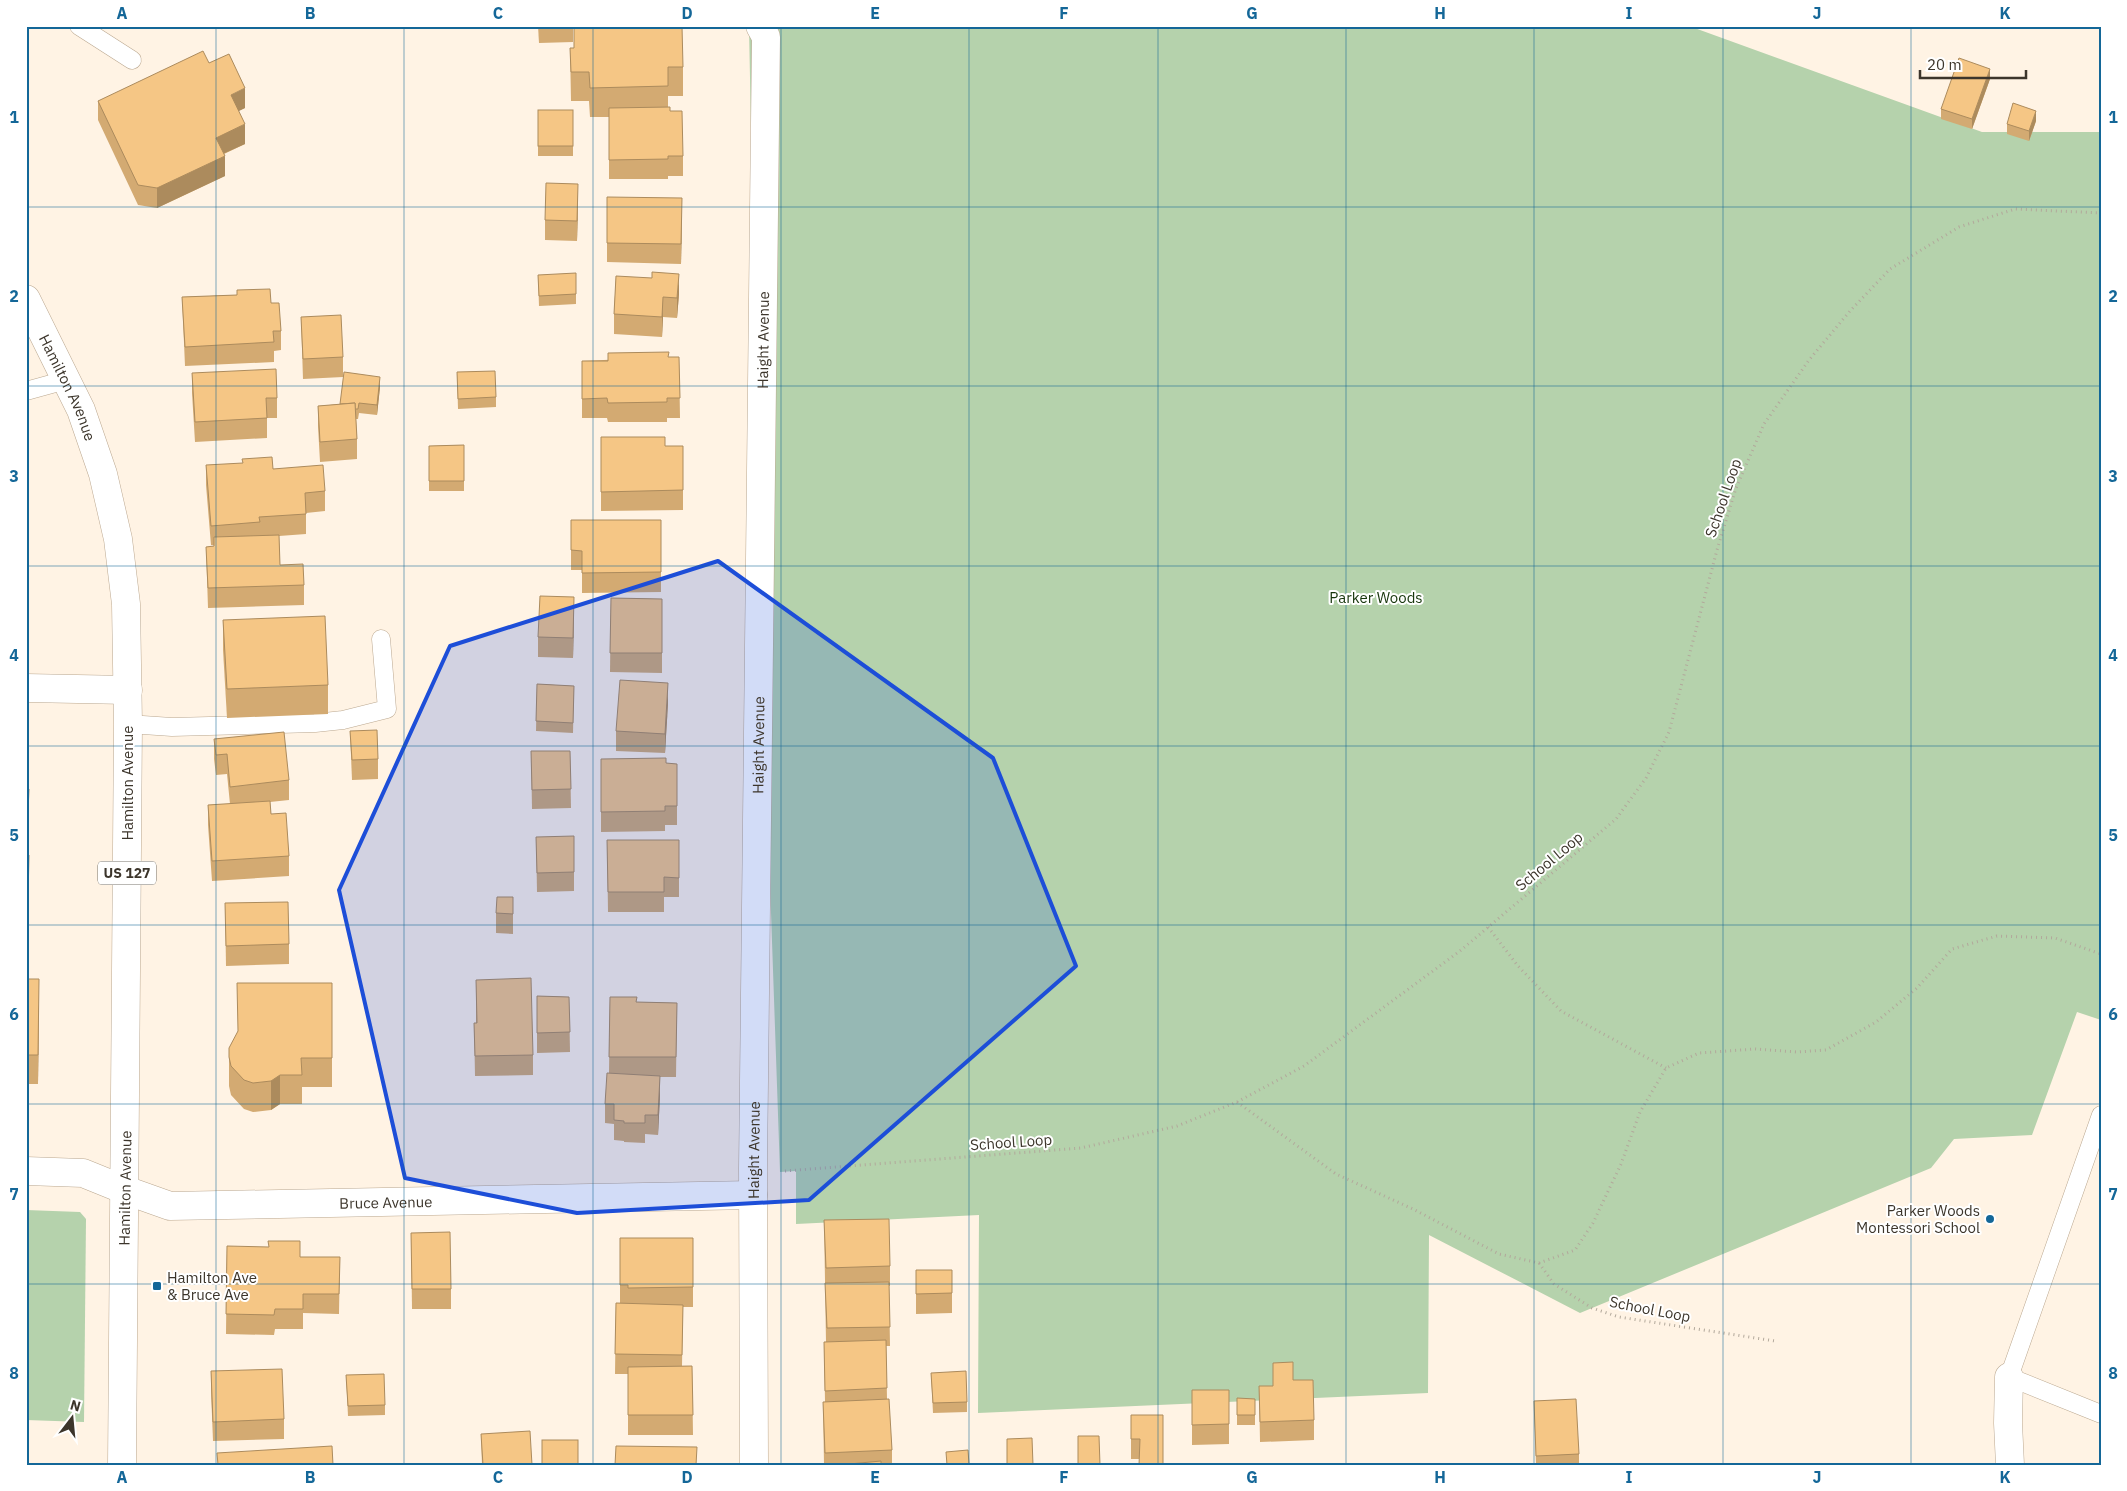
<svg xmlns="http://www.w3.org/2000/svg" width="2127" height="1491" font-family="'IBM Plex Sans',sans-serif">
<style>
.green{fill:#b5d2ac}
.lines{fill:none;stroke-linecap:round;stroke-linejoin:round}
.lane-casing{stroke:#bba890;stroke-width:19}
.street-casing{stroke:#bba890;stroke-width:29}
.primary-casing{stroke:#bba890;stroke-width:29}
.path{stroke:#b2a89b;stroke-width:3;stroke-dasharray:1 4;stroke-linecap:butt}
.lane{stroke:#fff;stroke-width:18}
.street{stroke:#fff;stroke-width:28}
.primary{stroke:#fff;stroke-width:28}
.wall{fill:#d3aa72}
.shaded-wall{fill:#ac8b5d}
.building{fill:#f5c685;stroke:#ac8b5d}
.marked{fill:#1d4ed8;fill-opacity:0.2;stroke:#1d4ed8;stroke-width:4;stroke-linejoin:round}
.grid{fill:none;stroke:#146798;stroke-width:1;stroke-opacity:0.55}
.poi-dot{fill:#146798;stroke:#fff;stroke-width:2}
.labels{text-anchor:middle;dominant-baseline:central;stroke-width:4;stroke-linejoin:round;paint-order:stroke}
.shield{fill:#fff;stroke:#76726b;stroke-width:1}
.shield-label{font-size:14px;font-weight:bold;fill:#3c352b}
.street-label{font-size:15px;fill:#3c352b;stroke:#fff}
.park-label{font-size:15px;fill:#17360c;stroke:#fff}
.poi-label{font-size:15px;fill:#3c352b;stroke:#fff;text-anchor:end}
.neatline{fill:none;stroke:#146798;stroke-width:2}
.grid-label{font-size:16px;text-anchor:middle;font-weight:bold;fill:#146798}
</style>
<rect width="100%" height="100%" fill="#fff3e4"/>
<g class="green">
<polygon points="749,26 1689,26 1982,132 2101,132 2101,1020 2077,1012 2032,1135 1954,1139 1931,1168 1580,1313 1429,1235 1428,1393 978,1413 979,1215 796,1224 796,1171 780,1172 760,595"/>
<polygon points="26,1210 80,1212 86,1219 84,1422 26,1420"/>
</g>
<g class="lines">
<defs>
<g id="lane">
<polyline points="79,26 132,60"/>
<polyline points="26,391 66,380"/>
<polyline points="128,724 172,727 315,723 343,720 387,709 381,639"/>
<polyline points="2101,1115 2009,1377 2101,1414"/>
</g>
<g id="street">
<polyline points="26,688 128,690"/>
<path id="s1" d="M 26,1171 L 83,1173 L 125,1190 L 170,1206 L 753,1195"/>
<polyline points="2009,1377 2008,1423 2010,1465"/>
<path id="s2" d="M 754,1465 L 753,1168 L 766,37 L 760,26"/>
</g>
<g id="primary">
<path id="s3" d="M 26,299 L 81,410 L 103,474 L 118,539 L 126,604 L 128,724 L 122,1465"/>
</g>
</defs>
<use href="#lane" class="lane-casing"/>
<use href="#street" class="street-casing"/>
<use href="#primary" class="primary-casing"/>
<g class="path">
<polyline points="1488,927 1518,966 1561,1011 1666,1068"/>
<polyline points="1237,1102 1336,1174 1413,1209 1499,1254 1539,1263 1575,1250 1593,1223 1621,1164 1640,1112 1666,1068 1699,1053 1755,1049 1797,1052 1826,1050 1876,1022 1917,988 1952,949 1997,936 2055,938 2101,954"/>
<polyline points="785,1171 1081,1148 1177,1126 1237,1102 1304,1066 1460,951 1616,819 1646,778 1669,732 1717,550 1736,488 1764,424 1809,360 1850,311 1890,269 1959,227 2015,209 2101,213"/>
<polyline points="1539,1263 1554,1284 1592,1308 1619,1317 1775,1341"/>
</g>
<use href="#lane" class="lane"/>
<use href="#street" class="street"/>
<use href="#primary" class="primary"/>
</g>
<g class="wall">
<polygon points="538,26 573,26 573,42 539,43"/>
<polygon points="574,26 683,67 683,96 668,96 668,107 670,111 683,156 683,176 668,176 668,179 609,179 609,117 590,117 589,101 571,101 570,48 574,48"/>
<polygon points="209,63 245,108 238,111 245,144 224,154 225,176 157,208 138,205 98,120 98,101"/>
<polygon points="1990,79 1972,129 1941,119 1941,109"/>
<rect x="538" y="110" width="35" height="46"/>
<polygon points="2036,121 2029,141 2007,134 2007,124"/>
<polygon points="607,197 682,218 681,264 607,262"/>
<polygon points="578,204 577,241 545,240 545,220"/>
<polygon points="538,275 576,294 576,304 539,306"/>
<polygon points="616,276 679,294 677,318 663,317 662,337 614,334 614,314"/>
<polygon points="237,295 271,303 281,331 281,350 274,351 274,362 185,366 182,297"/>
<polygon points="301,317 343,357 343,377 303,379"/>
<polygon points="669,357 679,357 680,418 667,418 667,422 608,422 607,418 582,418 582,361"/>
<polygon points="457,372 496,397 496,407 458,409"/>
<polygon points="192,373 277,398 277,418 267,418 267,438 195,442 192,393"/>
<polygon points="380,387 377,415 359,413 358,419 356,419 357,439 357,459 320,462 318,426 318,406 340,404"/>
<polygon points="601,437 665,446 683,446 683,510 601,511"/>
<polygon points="464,445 464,491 429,491 429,446"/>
<polygon points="206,465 273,469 325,491 325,511 306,513 306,534 279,536 280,565 304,585 304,605 208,608 206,547 214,546 214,545 211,545 206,485"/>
<polygon points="571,520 661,520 661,592 582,593 582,570 571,570"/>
<polygon points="611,598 662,599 662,673 610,672"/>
<polygon points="574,617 573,658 538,657 538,637"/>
<polygon points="223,620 328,685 328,714 227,718 223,650"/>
<polygon points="537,684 574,686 573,733 536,731"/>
<polygon points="668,703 665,753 616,751 616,731"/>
<polygon points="350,731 378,759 378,779 352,780"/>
<polygon points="214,739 289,780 289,800 270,802 271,814 289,856 289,876 212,881 208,825 208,805 230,804 227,774 216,775 214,759"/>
<polygon points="531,751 570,751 571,808 532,809"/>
<polygon points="601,759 677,764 677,825 665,825 665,831 601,832"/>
<polygon points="26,789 29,809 27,854 26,854"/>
<polygon points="536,837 574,872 574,891 537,892"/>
<polygon points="607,840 679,840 679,897 664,897 664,912 608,912"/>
<polygon points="26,854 29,874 28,917 26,917"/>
<polygon points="513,897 513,934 496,933 496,913"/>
<polygon points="225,903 289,944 289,964 226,966"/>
<polygon points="26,979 39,1008 38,1084 28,1084 28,1100 26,1100"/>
<polygon points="476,980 533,1055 533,1075 475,1076 474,1023 476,1023"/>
<polygon points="332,983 332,1087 302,1087 302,1104 280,1104 271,1110 253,1112 244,1109 231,1095 229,1086 229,1057"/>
<polygon points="537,996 569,997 570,1052 537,1053"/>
<polygon points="610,997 637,1002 677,1003 676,1077 660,1077 660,1096 658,1135 645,1134 645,1143 624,1142 624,1141 614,1140 614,1124 605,1123 605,1104 609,1073"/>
<polygon points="824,1220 890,1266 890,1286 889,1286 890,1346 886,1346 887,1399 892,1450 892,1465 824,1465 823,1402 825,1402 824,1342 826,1342"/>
<polygon points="411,1233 451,1289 451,1309 412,1309"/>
<polygon points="620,1238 693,1238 693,1307 683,1307 682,1366 692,1366 693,1435 628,1435 628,1374 615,1374 616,1303 620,1303"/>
<polygon points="227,1246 300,1257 340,1257 339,1314 303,1313 303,1329 275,1329 274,1335 226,1334"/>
<polygon points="916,1270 952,1293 952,1313 916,1314"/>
<polygon points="1273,1363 1293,1380 1314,1420 1314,1440 1260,1442 1259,1386 1273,1386"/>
<polygon points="211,1371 284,1419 284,1439 213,1441 211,1391"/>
<polygon points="931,1373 967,1402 967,1412 933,1413"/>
<polygon points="346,1375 385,1405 385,1415 348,1416"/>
<polygon points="1192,1390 1229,1390 1229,1444 1192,1445"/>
<polygon points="1237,1398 1255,1399 1255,1425 1237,1425"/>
<polygon points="1534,1401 1579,1454 1579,1465 1536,1465"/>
<polygon points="1131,1415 1163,1415 1139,1459 1131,1459"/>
<polygon points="481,1434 532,1465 482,1465"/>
</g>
<g class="shaded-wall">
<polygon points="1990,69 1990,79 1972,129 1972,119"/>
<polygon points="245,88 245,108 231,115 231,95"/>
<polygon points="2036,111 2036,121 2029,141 2029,131"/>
<polygon points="245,124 245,144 216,157 216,138"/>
<polygon points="225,156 225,176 157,208 157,188"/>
<polygon points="578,184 578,204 577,241 577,221"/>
<polygon points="682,198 682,218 681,264 681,244"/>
<polygon points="679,274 679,294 677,318 677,298"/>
<polygon points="663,297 663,317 662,337 662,317"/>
<polygon points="380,377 380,387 377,415 377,405"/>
<polygon points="574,597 574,617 573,658 573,638"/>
<polygon points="668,683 668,703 665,753 665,734"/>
<polygon points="29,789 29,809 27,854 27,834"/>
<polygon points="29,855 29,874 28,917 28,897"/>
<polygon points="39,979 39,1008 38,1084 38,1055"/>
<polygon points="280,1075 280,1104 271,1110 271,1081"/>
<polygon points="660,1076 660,1096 658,1135 658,1115"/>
</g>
<g class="building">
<polygon points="574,26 682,26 683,67 668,67 668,86 590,88 589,72 571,72 570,48 574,48"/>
<polygon points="203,51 209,63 229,54 245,88 231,95 245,124 216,138 225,156 157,188 138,185 98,101"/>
<polygon points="1959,58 1990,69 1972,119 1941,109"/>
<polygon points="2013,103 2036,111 2029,131 2007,124"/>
<polygon points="670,107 670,111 682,111 683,156 668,156 668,159 609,160 609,108"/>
<rect x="538" y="110" width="35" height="36"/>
<polygon points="546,183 578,184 577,221 545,220"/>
<polygon points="607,197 682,198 681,244 607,243"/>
<polygon points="652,272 679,274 677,298 663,297 662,317 614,314 616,276 652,278"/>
<polygon points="576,273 576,294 539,296 538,275"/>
<polygon points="270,289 271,303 279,303 281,331 273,331 274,342 185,347 182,297 237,295 237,290"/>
<polygon points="341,315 343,357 303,359 301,317"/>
<polygon points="669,352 668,357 679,357 680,398 667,398 667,402 608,403 607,398 582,399 582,361 608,361 608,353"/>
<polygon points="276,369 277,398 266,398 267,418 195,422 192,373"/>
<polygon points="495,371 496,397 458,399 457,372"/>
<polygon points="344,372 380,377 377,405 359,403 358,409 355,409 355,403 340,404"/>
<polygon points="355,403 357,439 320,442 318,406"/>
<polygon points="601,437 665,437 665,446 683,446 683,490 601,492"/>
<polygon points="464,445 464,481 429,481 429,446"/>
<polygon points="272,457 273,469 323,465 325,491 305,493 306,514 259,517 260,522 211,526 206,465 243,463 242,459"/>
<polygon points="571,520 661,520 661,572 582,573 582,551 571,550"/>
<polygon points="279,535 280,565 303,564 304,585 208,588 206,547 214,546 214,537"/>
<polygon points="540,596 574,597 573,638 538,637"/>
<polygon points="611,598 662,599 662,653 610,653"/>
<polygon points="325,616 328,685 227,689 223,620"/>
<polygon points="620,680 668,683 665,734 616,731"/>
<polygon points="537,684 574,686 573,723 536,721"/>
<polygon points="377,730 378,759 352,760 350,731"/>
<polygon points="284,732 289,780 230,787 227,754 216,755 214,739"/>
<polygon points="531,751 570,751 571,789 532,790"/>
<polygon points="666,758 666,763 677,764 677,806 665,806 665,811 601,812 601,759"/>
<polygon points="26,789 29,789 27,834 26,834"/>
<polygon points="270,801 271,814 286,813 289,856 212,861 208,805"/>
<polygon points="574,836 574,872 537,873 536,837"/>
<polygon points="607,840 679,840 679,878 664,877 664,892 608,892"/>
<polygon points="26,854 29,855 28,897 26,897"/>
<polygon points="497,897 513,897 513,914 496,913"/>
<polygon points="288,902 289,944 226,946 225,903"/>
<polygon points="531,978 533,1055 475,1056 474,1023 477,1023 476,980"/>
<polygon points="26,979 39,979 38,1055 28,1055 28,1071 26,1071"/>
<polygon points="237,983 332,983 332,1058 301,1058 302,1075 280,1075 271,1081 253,1083 244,1080 231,1066 229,1057 229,1048 238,1031"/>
<polygon points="537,996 569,997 570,1032 537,1033"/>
<polygon points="610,997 637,997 636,1002 677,1003 676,1057 609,1057"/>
<polygon points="607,1073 660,1076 658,1115 645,1115 645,1123 624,1123 624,1121 614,1120 614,1104 605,1104"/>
<polygon points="889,1219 890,1266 826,1268 824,1220"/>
<polygon points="450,1232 451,1289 412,1289 411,1233"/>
<polygon points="620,1238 693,1238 693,1287 628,1288 628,1285 620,1285"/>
<polygon points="268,1241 300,1241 300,1257 340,1257 339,1294 303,1294 303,1309 275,1309 274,1315 226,1314 227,1246 269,1247"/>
<polygon points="916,1270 952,1270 952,1293 916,1294"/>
<polygon points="889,1282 890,1327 827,1328 825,1283"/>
<polygon points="616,1303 683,1305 682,1355 615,1354"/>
<polygon points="886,1340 887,1388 825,1391 824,1342"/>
<polygon points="1293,1362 1293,1380 1313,1380 1314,1420 1260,1422 1259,1386 1273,1386 1273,1363"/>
<polygon points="692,1366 693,1415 628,1415 628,1367"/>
<polygon points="282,1369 284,1419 213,1422 211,1371"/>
<polygon points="966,1371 967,1402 933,1403 931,1373"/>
<polygon points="384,1374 385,1405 348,1406 346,1375"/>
<polygon points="1192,1390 1229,1390 1229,1424 1192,1425"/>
<polygon points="1237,1398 1255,1399 1255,1415 1237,1415"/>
<polygon points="889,1399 892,1450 825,1453 823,1402"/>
<polygon points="1576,1399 1579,1454 1536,1456 1534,1401"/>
<polygon points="1131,1415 1163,1415 1163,1465 1139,1465 1140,1439 1131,1439"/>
<polygon points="530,1431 532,1465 483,1465 481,1434"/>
<polygon points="1078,1436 1099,1436 1100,1465 1078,1465"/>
<polygon points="1032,1438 1033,1465 1007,1465 1007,1439"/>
<rect x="542" y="1440" width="36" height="25"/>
<polygon points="332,1446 333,1465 218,1465 217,1453"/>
<polygon points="616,1446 697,1447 696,1465 615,1465"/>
<polygon points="968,1450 969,1464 947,1465 946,1452"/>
<polygon points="881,1461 881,1465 839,1465"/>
</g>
<path class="marked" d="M 718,561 L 993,758 L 1076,966 L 809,1200 L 577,1213 L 405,1178 L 339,890 L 450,646 Z"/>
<path class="grid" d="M 216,26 L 216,1465M 404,26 L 404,1465M 593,26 L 593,1465M 781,26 L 781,1465M 969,26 L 969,1465M 1158,26 L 1158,1465M 1346,26 L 1346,1465M 1534,26 L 1534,1465M 1723,26 L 1723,1465M 1911,26 L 1911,1465M 26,207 L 2101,207M 26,386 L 2101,386M 26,566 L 2101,566M 26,746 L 2101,746M 26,925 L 2101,925M 26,1104 L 2101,1104M 26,1284 L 2101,1284"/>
<g class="poi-dot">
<circle cx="1990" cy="1219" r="5"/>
<rect x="152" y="1281" width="10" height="10" rx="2.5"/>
</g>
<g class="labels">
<rect class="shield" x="98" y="861.5" width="58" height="23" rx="4"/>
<g class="shield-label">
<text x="127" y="873">US 127</text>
</g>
<g class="street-label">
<text stroke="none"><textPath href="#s2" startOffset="1125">Haight Avenue</textPath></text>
<text stroke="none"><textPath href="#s3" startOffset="98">Hamilton Avenue</textPath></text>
<text transform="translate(1723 498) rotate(-71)">School Loop</text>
<text stroke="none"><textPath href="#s2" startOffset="720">Haight Avenue</textPath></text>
<text transform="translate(127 783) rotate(-90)">Hamilton Avenue</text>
<text transform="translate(1549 861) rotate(-40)">School Loop</text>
<text transform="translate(1011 1142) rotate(-4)">School Loop</text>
<text stroke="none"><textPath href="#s2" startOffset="315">Haight Avenue</textPath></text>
<text transform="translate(125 1188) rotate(-89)">Hamilton Avenue</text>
<text stroke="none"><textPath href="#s1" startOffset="366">Bruce Avenue</textPath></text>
<text transform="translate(1650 1309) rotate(11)">School Loop</text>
</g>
<g class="park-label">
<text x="1376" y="597">Parker Woods</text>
</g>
<g class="poi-label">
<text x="1980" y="1210">Parker Woods<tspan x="1980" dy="17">Montessori School</tspan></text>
<text x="167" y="1277" text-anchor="start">Hamilton Ave<tspan x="167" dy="17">&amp; Bruce Ave</tspan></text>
</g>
</g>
<rect width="2127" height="1491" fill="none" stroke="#ffffff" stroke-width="55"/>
<g transform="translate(72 1418) rotate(16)" stroke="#ffffff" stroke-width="4" paint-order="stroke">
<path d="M0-4L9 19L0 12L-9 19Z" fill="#3c352b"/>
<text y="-8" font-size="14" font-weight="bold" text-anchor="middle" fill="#3c352b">N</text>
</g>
<path d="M1920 70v8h106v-8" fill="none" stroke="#3c352b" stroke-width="2.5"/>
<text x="1927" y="70" font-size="15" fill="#3c352b" stroke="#ffffff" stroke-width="4" paint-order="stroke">20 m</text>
<rect x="28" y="28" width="2072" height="1436" class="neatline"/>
<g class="grid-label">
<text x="122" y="19">A</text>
<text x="310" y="19">B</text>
<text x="498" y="19">C</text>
<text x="687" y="19">D</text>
<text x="875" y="19">E</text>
<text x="1064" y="19">F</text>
<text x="1252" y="19">G</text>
<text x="1440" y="19">H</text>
<text x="1629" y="19">I</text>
<text x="1817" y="19">J</text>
<text x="2005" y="19">K</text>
<text x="14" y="123">1</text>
<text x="2113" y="123">1</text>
<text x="14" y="302">2</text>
<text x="2113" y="302">2</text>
<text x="14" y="482">3</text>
<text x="2113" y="482">3</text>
<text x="14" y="661">4</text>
<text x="2113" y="661">4</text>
<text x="14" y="841">5</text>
<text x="2113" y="841">5</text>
<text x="14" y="1020">6</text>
<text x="2113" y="1020">6</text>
<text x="14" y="1200">7</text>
<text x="2113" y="1200">7</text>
<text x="14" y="1379">8</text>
<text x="2113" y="1379">8</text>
<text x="122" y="1483">A</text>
<text x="310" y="1483">B</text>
<text x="498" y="1483">C</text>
<text x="687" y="1483">D</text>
<text x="875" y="1483">E</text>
<text x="1064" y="1483">F</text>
<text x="1252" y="1483">G</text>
<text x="1440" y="1483">H</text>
<text x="1629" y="1483">I</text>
<text x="1817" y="1483">J</text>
<text x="2005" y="1483">K</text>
</g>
</svg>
